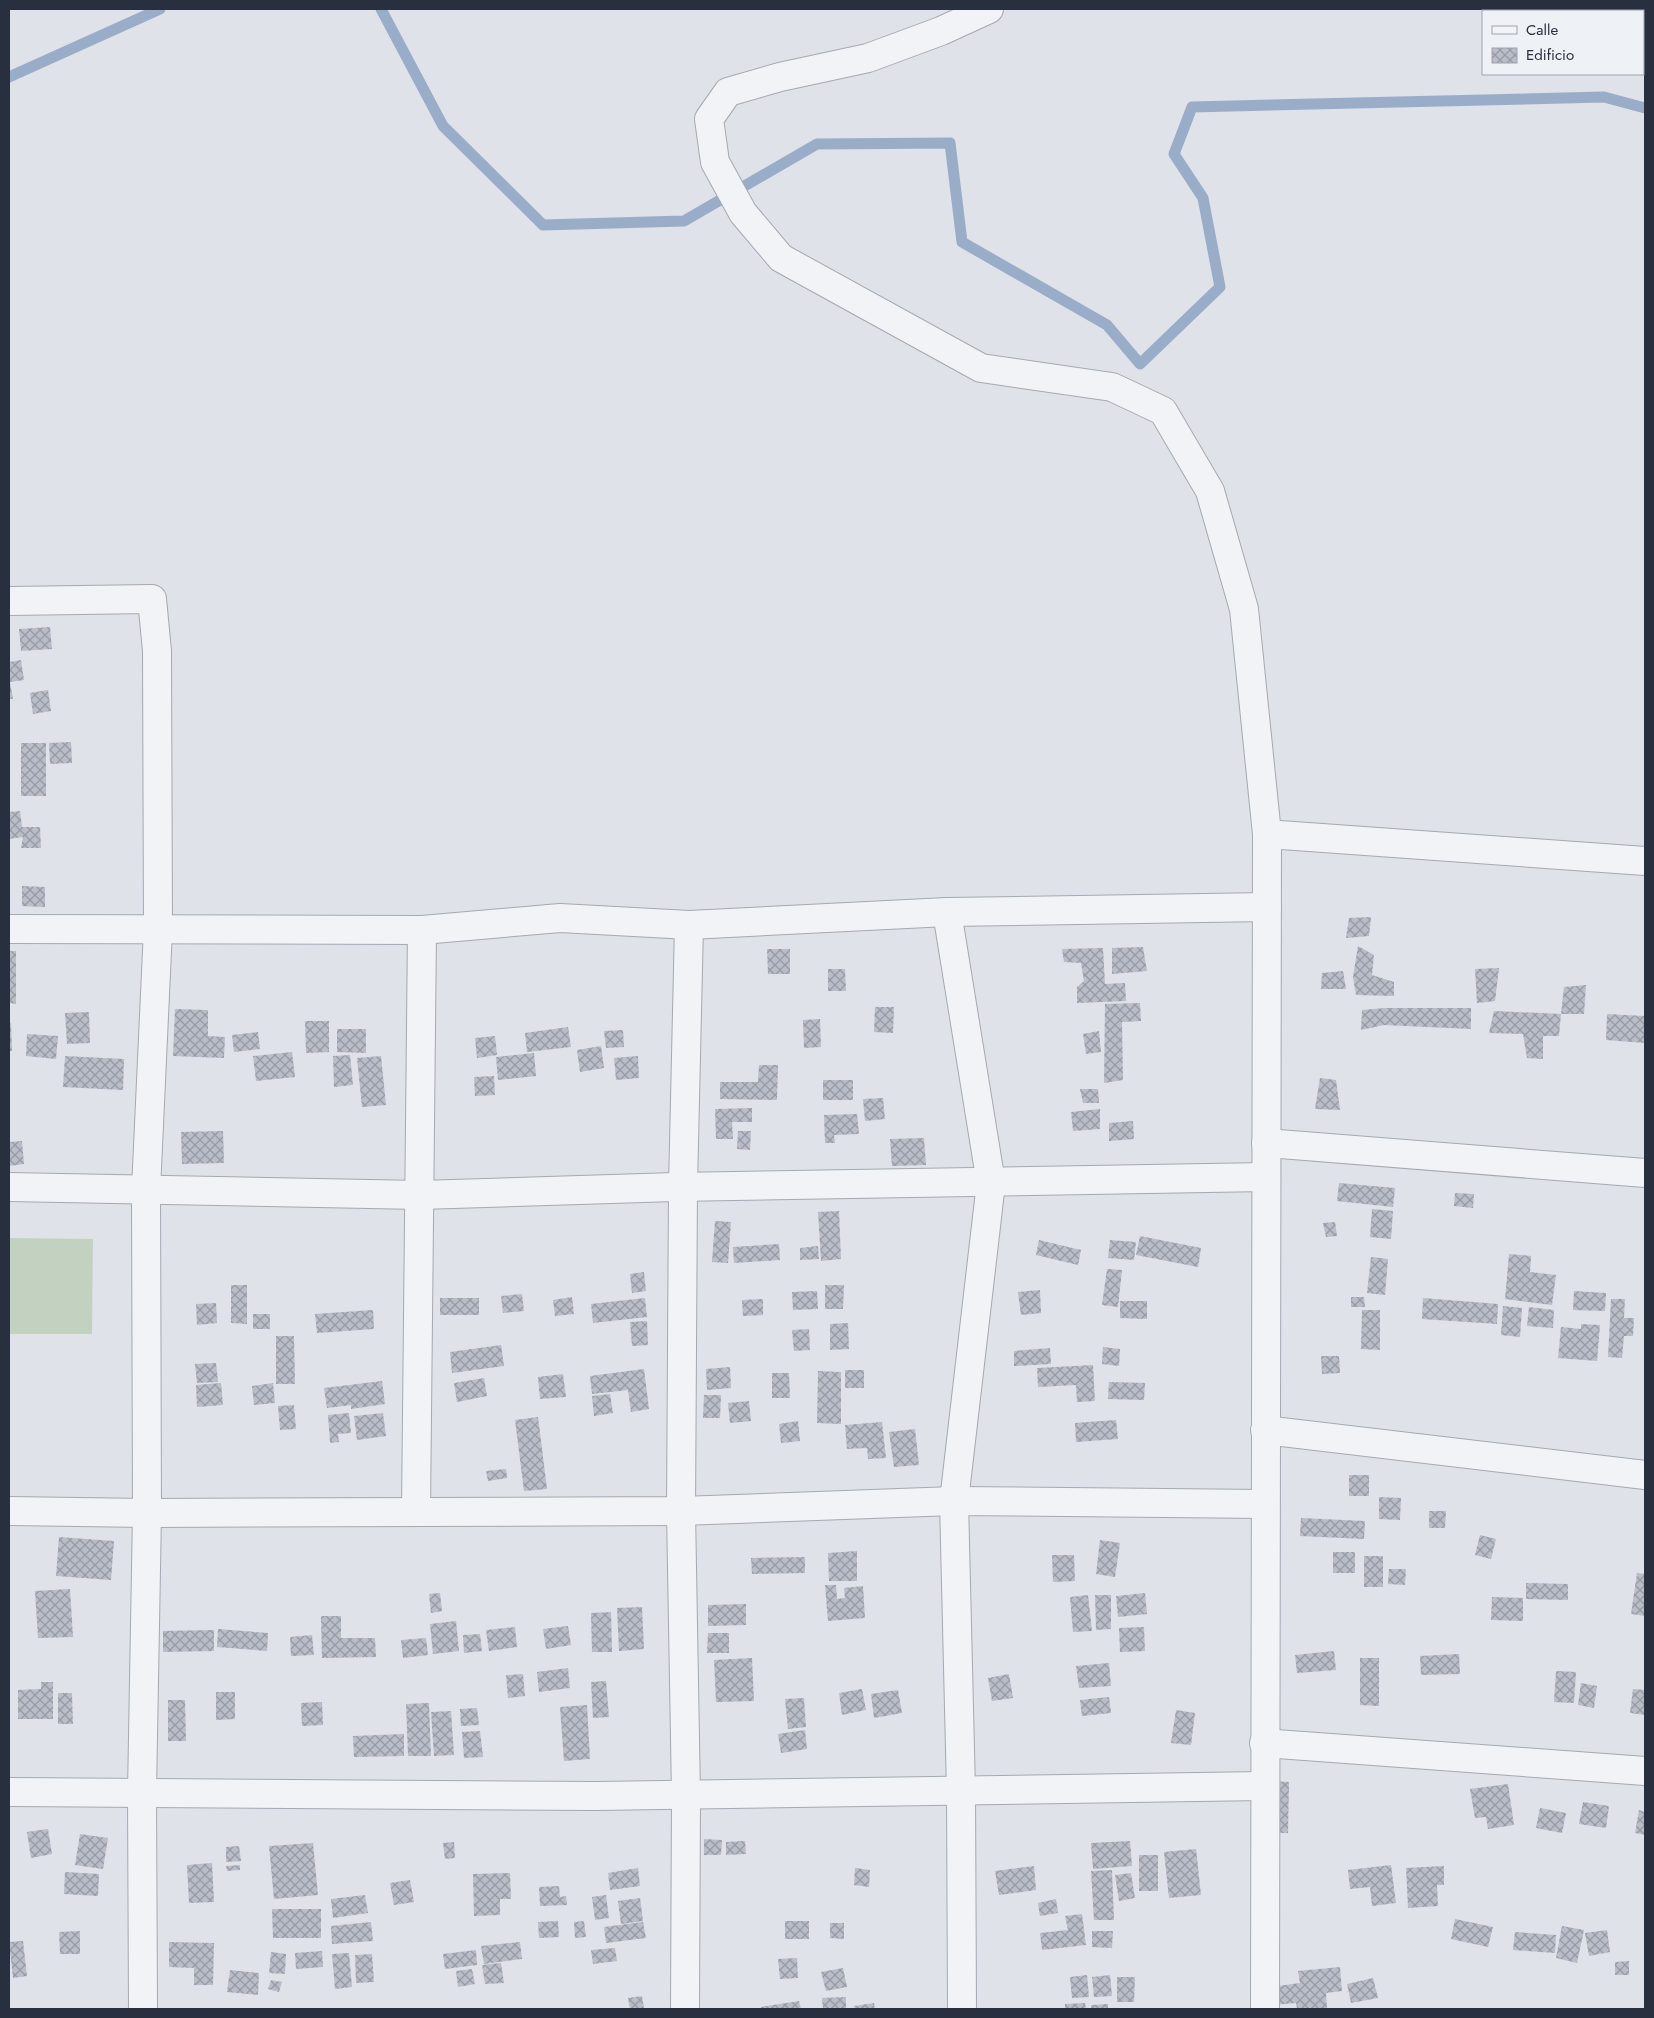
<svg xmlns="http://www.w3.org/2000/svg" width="1654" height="2018" font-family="Jost,sans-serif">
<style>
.pitch{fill:#c3d2c0}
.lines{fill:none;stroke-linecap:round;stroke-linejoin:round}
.stream{stroke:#9aadc8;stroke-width:11}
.building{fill:url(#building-cross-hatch)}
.minor-casing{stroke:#a4a9b2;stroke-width:30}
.minor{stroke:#f2f3f6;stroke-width:28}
</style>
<defs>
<pattern id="building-cross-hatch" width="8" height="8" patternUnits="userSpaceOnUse" patternTransform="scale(1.25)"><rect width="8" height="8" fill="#b9bdc8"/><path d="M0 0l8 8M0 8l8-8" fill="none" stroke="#969aa4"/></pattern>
</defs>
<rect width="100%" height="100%" fill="#dfe2e8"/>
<polygon class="pitch" points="9,1238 93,1239 92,1334 9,1334"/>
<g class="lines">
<g class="stream">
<polyline points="381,9 443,126 543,225 684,221 817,144 950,143 962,242 1107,325 1140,364 1220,287 1203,198 1174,154 1192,107 1604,97 1645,108"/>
<polyline points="9,77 160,9"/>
</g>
</g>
<g class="building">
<polygon points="50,627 52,649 21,651 19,629"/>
<polygon points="21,660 24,680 10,682 13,699 9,699 9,662"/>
<polygon points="48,690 51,711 33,714 30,693"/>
<polygon points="71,742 72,763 50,764 49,743"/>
<rect x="21" y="743" width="25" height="53"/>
<polygon points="20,811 22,827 40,827 41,848 21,848 23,837 9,839 9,812"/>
<polygon points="22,886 45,887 45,907 22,906"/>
<polygon points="1371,917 1369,936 1346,938 1349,918"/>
<polygon points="1358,946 1374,955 1372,975 1394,982 1394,996 1356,995 1353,977"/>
<polygon points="1143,947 1147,971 1112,974 1112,948"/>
<polygon points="1103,948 1105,984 1125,983 1126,1001 1077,1003 1077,987 1084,981 1081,963 1064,962 1062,949"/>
<polygon points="767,949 790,949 790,974 768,974"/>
<polygon points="9,951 16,951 16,1004 9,1003"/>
<polygon points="1499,968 1495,1001 1477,1003 1475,969"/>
<polygon points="828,969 845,969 846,991 828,991"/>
<polygon points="1343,971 1346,989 1321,989 1322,973"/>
<polygon points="1586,985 1584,1014 1561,1014 1564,987"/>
<polygon points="1140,1003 1141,1021 1122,1022 1123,1080 1104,1083 1105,1004"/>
<polygon points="875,1007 894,1007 893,1033 874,1032"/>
<polygon points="1385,1008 1471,1008 1471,1029 1384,1025 1361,1030 1362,1010"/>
<polygon points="175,1009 208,1010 208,1036 225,1037 224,1058 173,1056"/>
<polygon points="1494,1011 1561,1014 1559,1036 1543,1036 1543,1059 1527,1058 1523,1034 1489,1033"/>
<polygon points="89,1012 90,1043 67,1044 65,1013"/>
<polygon points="1607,1014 1645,1016 1645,1043 1606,1040"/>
<polygon points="820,1019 821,1047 804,1048 803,1020"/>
<polygon points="305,1021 329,1021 329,1052 306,1053"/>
<polygon points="9,1023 11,1023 12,1051 9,1051"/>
<polygon points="568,1027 571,1047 527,1052 525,1033"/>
<polygon points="337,1029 366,1029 366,1053 337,1052"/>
<polygon points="623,1030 624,1047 606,1048 604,1031"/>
<polygon points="1099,1031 1101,1052 1086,1054 1083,1034"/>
<polygon points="258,1032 260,1049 234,1052 232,1035"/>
<polygon points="27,1034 58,1036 56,1059 26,1056"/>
<polygon points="495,1036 497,1055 477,1058 475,1038"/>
<polygon points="601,1046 604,1068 580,1072 577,1050"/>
<polygon points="292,1052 295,1077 256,1081 253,1056"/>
<polygon points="534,1053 536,1076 498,1080 496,1057"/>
<polygon points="350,1055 353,1085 334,1087 333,1056"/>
<polygon points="65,1056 124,1059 123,1090 63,1087"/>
<polygon points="381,1056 386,1105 362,1107 357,1058"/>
<polygon points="638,1056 639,1078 616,1080 614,1058"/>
<polygon points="759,1065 778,1065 777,1100 720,1099 720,1082 758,1082"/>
<polygon points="494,1076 495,1095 475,1096 474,1077"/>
<polygon points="1320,1078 1336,1080 1340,1110 1315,1109"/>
<rect x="823" y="1080" width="30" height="20"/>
<polygon points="1080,1089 1098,1089 1099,1103 1083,1103"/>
<polygon points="883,1098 885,1119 865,1121 863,1099"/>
<polygon points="752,1108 752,1122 732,1122 733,1139 716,1139 715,1109"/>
<polygon points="1100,1109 1100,1129 1073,1131 1071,1112"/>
<polygon points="857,1114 859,1134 834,1135 835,1143 825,1143 824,1115"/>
<polygon points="1133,1121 1134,1139 1109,1141 1109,1123"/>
<polygon points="223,1131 224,1163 182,1164 181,1132"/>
<polygon points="738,1131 751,1131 750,1150 737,1149"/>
<polygon points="924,1138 926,1165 892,1166 890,1139"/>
<polygon points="22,1141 24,1164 9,1166 9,1142"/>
<polygon points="1339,1183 1395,1188 1393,1207 1337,1201"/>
<polygon points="1455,1193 1474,1194 1473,1208 1454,1206"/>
<polygon points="1372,1209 1393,1211 1391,1239 1370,1237"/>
<polygon points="839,1211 841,1259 821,1261 818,1212"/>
<polygon points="715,1221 731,1222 728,1263 712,1262"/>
<polygon points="1335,1222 1337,1236 1326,1237 1323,1223"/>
<polygon points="1140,1236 1201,1248 1198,1267 1136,1255"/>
<polygon points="1039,1240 1081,1250 1078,1265 1036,1255"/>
<polygon points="1110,1240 1136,1242 1134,1260 1108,1258"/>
<polygon points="779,1244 780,1260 734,1263 733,1247"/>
<polygon points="818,1246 819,1259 800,1260 800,1248"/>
<polygon points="1509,1254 1531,1256 1530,1272 1556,1275 1552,1305 1505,1299"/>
<polygon points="1371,1257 1388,1259 1385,1295 1367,1293"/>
<polygon points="1107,1269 1122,1270 1118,1307 1102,1305"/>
<polygon points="644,1272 646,1291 632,1293 630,1274"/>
<polygon points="231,1285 247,1285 247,1324 231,1323"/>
<polygon points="825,1285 844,1285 843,1309 825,1309"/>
<polygon points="1040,1290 1041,1313 1021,1315 1018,1292"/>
<polygon points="817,1291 818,1309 793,1310 792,1292"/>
<polygon points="1574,1291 1606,1293 1605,1311 1573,1310"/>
<polygon points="522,1294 524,1311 503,1313 501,1296"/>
<polygon points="572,1297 574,1314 555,1316 553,1300"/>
<polygon points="1351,1297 1364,1297 1365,1307 1351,1307"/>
<rect x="440" y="1298" width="39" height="17"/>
<polygon points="645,1298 647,1317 593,1323 591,1304"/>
<polygon points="1423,1298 1498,1304 1497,1324 1422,1319"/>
<polygon points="763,1299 763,1315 743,1316 742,1300"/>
<polygon points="1611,1299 1625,1299 1624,1318 1634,1318 1633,1336 1624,1336 1622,1358 1608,1357"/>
<polygon points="1120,1301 1147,1301 1147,1319 1120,1318"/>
<polygon points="216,1303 217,1323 197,1325 196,1304"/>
<polygon points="1503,1306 1522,1308 1520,1337 1501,1335"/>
<polygon points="1529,1307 1554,1310 1553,1328 1527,1326"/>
<polygon points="373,1310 374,1329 317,1333 315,1314"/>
<polygon points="1362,1310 1380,1310 1380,1350 1361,1349"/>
<rect x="253" y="1314" width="17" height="15"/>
<polygon points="647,1321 648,1345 632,1346 630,1322"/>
<polygon points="848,1323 849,1349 830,1350 830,1324"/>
<polygon points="1581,1324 1600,1325 1597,1361 1558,1358 1561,1327 1581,1329"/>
<polygon points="809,1329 810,1350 794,1351 792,1330"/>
<polygon points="276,1336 294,1336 295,1384 276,1384"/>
<polygon points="501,1345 504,1366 452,1373 450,1352"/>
<polygon points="1103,1347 1120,1349 1119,1366 1102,1364"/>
<polygon points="1050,1348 1051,1364 1014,1366 1014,1351"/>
<polygon points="1321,1356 1339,1356 1340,1373 1322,1374"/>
<polygon points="216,1363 218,1382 197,1383 195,1364"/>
<polygon points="1093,1365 1095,1401 1077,1402 1076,1385 1038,1387 1037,1368"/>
<polygon points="730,1367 731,1388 707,1390 706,1369"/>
<polygon points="644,1369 649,1409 631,1412 628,1390 592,1394 590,1376"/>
<rect x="845" y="1370" width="19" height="18"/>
<polygon points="818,1371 841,1372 841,1424 817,1423"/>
<polygon points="772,1373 789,1373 790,1398 772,1398"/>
<polygon points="563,1374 566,1397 540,1399 538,1377"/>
<polygon points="484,1378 487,1396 457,1402 454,1383"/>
<polygon points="382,1381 385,1404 351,1409 351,1405 327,1408 324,1388"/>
<polygon points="1109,1382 1145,1383 1144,1400 1108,1399"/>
<polygon points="221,1383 223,1405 197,1407 196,1385"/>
<polygon points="273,1383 275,1403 254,1405 252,1386"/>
<polygon points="610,1394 613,1413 594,1416 592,1396"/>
<polygon points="704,1395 721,1395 720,1418 703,1418"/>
<polygon points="749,1401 751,1421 730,1423 728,1403"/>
<polygon points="294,1405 296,1429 280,1430 278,1406"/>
<polygon points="349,1413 351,1433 338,1434 339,1442 330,1443 328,1415"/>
<polygon points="383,1413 386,1436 357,1440 354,1416"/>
<polygon points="538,1417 547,1489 524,1491 515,1420"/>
<polygon points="1116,1420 1118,1439 1076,1442 1075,1423"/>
<polygon points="798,1421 800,1441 781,1443 779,1424"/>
<polygon points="882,1422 886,1458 868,1459 867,1448 847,1449 845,1425"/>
<polygon points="915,1429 919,1465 894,1467 889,1432"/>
<polygon points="506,1469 507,1478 488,1481 486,1471"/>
<rect x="1349" y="1475" width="20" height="21"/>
<polygon points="1379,1497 1401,1498 1400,1520 1379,1519"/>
<polygon points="1429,1511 1446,1511 1445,1528 1429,1528"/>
<polygon points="1301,1518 1365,1521 1364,1539 1300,1536"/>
<polygon points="1480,1535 1496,1539 1491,1559 1475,1555"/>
<polygon points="59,1537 114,1541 111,1580 56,1576"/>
<polygon points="1100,1540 1120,1543 1115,1577 1096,1574"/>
<polygon points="857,1551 857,1581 829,1581 828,1553"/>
<rect x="1333" y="1552" width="22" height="21"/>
<polygon points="1052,1555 1074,1555 1075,1581 1053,1582"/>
<rect x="1364" y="1556" width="19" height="31"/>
<polygon points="805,1557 805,1573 752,1574 751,1558"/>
<polygon points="1389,1569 1406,1569 1405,1585 1388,1584"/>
<polygon points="1637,1573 1645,1574 1645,1616 1631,1614"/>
<polygon points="1526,1583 1568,1584 1568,1600 1526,1599"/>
<polygon points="825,1585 836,1585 837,1599 845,1598 844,1588 863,1586 865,1618 828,1621"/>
<polygon points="70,1589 73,1637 38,1638 35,1591"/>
<polygon points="440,1593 442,1611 431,1613 429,1594"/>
<polygon points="1145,1593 1147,1614 1118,1617 1116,1596"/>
<polygon points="1088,1595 1092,1631 1073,1632 1070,1597"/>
<polygon points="1095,1595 1111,1595 1111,1629 1096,1630"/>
<polygon points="1492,1597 1523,1598 1523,1621 1491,1620"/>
<polygon points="746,1604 746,1625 708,1626 708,1605"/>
<polygon points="642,1607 644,1649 619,1651 617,1608"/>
<polygon points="611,1612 612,1652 592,1652 591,1613"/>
<polygon points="321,1616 341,1616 341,1638 375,1638 376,1657 322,1658"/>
<polygon points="456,1621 459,1651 433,1654 430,1624"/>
<polygon points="568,1626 571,1645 546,1649 543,1629"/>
<polygon points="515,1627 517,1647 489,1651 486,1630"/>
<polygon points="1144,1627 1145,1651 1120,1652 1119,1628"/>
<polygon points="218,1629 268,1633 267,1651 217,1647"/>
<polygon points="214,1630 214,1651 163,1652 163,1631"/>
<polygon points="708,1633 729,1633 729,1653 707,1653"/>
<polygon points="480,1634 482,1651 464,1653 463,1635"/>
<polygon points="312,1635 314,1655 291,1656 290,1637"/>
<polygon points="426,1638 428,1655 403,1658 401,1640"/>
<polygon points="1334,1651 1336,1670 1297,1673 1295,1655"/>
<polygon points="1459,1654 1460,1674 1421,1675 1420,1656"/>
<polygon points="752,1658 754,1701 716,1702 714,1660"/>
<polygon points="1360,1658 1379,1658 1379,1706 1360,1705"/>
<polygon points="1109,1663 1111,1686 1079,1688 1076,1666"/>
<polygon points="568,1668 570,1688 539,1692 537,1672"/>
<polygon points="1556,1671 1576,1672 1574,1703 1554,1702"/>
<polygon points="523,1674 525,1696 508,1698 506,1675"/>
<polygon points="1009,1674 1013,1698 992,1701 988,1678"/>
<polygon points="606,1681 609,1717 593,1718 591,1682"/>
<polygon points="41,1682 53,1682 53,1719 18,1719 18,1690 41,1689"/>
<polygon points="1581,1683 1597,1686 1594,1708 1578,1705"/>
<polygon points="862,1689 866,1710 842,1715 839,1693"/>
<polygon points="1633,1689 1645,1690 1645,1715 1630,1713"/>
<polygon points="898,1690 902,1713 874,1718 871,1694"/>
<polygon points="216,1692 235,1692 235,1719 216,1720"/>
<polygon points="58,1693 72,1693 73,1724 58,1724"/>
<polygon points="1109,1697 1111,1713 1082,1716 1080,1700"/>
<polygon points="804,1698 806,1727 788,1729 785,1699"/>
<polygon points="168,1700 185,1700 186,1741 168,1741"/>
<polygon points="322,1702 323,1725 302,1726 301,1703"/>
<polygon points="429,1703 431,1756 408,1756 406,1704"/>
<polygon points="587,1705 590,1759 564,1761 560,1707"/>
<polygon points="477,1708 479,1725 461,1726 460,1709"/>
<polygon points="1176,1710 1195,1713 1191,1745 1171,1743"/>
<polygon points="451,1711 454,1755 434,1756 431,1712"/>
<polygon points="805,1730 807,1749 781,1753 778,1734"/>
<polygon points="480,1731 483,1757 464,1758 462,1732"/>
<polygon points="404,1734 404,1756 354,1757 353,1736"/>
<polygon points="1270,1781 1289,1782 1288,1833 1269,1833"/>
<polygon points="1508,1784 1514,1825 1488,1829 1486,1817 1475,1818 1470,1789"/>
<polygon points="1583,1802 1609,1806 1606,1828 1579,1824"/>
<polygon points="1540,1808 1566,1813 1562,1833 1536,1828"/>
<polygon points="1639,1810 1645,1812 1645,1835 1635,1833"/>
<polygon points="48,1829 52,1854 31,1858 27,1832"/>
<polygon points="80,1834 108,1838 103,1869 75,1865"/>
<polygon points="704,1839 722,1840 721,1855 704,1855"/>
<polygon points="745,1841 746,1854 726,1855 726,1842"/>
<polygon points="1130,1841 1132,1866 1093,1869 1091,1843"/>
<polygon points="454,1842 455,1858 445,1859 443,1843"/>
<polygon points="313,1843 318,1895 274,1899 269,1846"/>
<polygon points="239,1846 241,1861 226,1862 226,1847"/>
<polygon points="1196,1849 1201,1895 1169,1898 1164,1852"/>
<rect x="1139" y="1855" width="19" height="36"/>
<polygon points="212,1863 214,1902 189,1903 187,1865"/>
<polygon points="240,1865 240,1870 227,1871 226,1866"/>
<polygon points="1391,1865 1396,1903 1372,1906 1370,1887 1350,1889 1348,1870"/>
<polygon points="1034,1866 1036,1890 999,1895 995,1871"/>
<polygon points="1444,1866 1444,1885 1437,1885 1438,1906 1408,1908 1406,1868"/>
<polygon points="638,1868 640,1886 610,1890 608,1873"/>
<polygon points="855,1868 870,1870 869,1887 854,1885"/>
<polygon points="1112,1870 1114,1920 1094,1920 1091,1871"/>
<polygon points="65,1872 99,1874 98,1896 64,1894"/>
<polygon points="510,1873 511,1899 500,1899 500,1915 474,1916 473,1874"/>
<polygon points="1131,1873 1135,1898 1119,1901 1115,1875"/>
<polygon points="410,1880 414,1902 394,1905 390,1883"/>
<polygon points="559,1886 560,1897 566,1896 567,1905 540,1906 539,1887"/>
<polygon points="365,1895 368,1913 333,1918 331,1899"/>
<polygon points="606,1895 609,1918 595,1920 592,1897"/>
<polygon points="640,1898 643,1921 621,1924 618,1901"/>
<polygon points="1056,1899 1058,1913 1040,1916 1038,1903"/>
<polygon points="272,1909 321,1909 321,1938 273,1938"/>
<polygon points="1082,1914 1086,1945 1042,1950 1040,1933 1068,1930 1065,1916"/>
<polygon points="1455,1919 1493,1927 1488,1947 1451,1939"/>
<polygon points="558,1921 559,1937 539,1938 538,1922"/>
<polygon points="584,1921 586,1937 575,1938 574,1922"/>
<rect x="785" y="1921" width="24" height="18"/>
<polygon points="371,1922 373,1941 332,1944 331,1926"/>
<polygon points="643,1922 646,1938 606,1943 604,1927"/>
<polygon points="830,1923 844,1923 844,1939 830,1938"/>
<polygon points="1562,1926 1584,1930 1577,1963 1556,1958"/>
<polygon points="1607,1930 1610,1952 1589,1956 1585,1933"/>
<polygon points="80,1931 80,1954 60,1954 59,1932"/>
<polygon points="1092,1931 1113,1931 1112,1948 1092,1947"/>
<polygon points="1515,1932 1556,1935 1555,1953 1513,1950"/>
<polygon points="23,1941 27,1976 13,1978 9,1942"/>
<polygon points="169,1942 214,1943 213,1985 194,1985 194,1968 169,1967"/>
<polygon points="520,1942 522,1959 484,1964 481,1946"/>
<polygon points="615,1948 617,1961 593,1964 591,1950"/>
<polygon points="476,1950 477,1965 445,1969 443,1954"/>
<polygon points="322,1951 323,1967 296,1969 295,1953"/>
<polygon points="271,1952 286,1954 285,1974 269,1973"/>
<polygon points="349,1953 352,1987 335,1989 332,1954"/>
<polygon points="372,1954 374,1982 356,1983 355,1955"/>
<polygon points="797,1958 798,1978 780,1979 778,1959"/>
<polygon points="1629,1961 1629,1975 1615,1975 1615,1962"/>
<polygon points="501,1963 504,1983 485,1984 482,1965"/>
<polygon points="1340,1967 1342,1991 1326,1993 1327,2009 1297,2009 1296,2003 1272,2005 1270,1987 1300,1983 1298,1971"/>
<polygon points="843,1968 847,1987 826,1991 821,1972"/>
<polygon points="472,1969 475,1984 458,1987 456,1971"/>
<polygon points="230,1970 259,1973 258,1995 227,1992"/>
<polygon points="1087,1975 1089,1997 1072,1998 1070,1977"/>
<polygon points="1110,1975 1112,1996 1094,1997 1092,1977"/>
<polygon points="1117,1977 1135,1977 1134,2002 1117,2002"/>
<polygon points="1373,1978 1378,1998 1351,2003 1347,1984"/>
<polygon points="271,1980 282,1982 279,1992 268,1989"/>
<polygon points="642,1996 644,2009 630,2009 628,1998"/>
<polygon points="846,1997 846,2009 823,2009 822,1998"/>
<polygon points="799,2001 801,2009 761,2009 761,2007"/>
<polygon points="874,2003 875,2009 855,2009 854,2006"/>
<polygon points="1085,2003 1086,2009 1065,2009 1065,2004"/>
<polygon points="1108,2004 1108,2009 1091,2009 1091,2005"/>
</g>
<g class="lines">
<defs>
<g id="minor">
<polyline points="989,9 941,31 868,58 780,77 728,92 709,119 715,162 743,213 781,258 981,368 1112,387 1163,411 1210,491 1244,609 1267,834 1265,2009"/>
<polyline points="9,601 152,599 157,651 158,929 146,1190 147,1513 142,1793 143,2009"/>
<polyline points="1267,834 1645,861"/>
<polyline points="947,912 991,1183 954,1501 961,1791 962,2009"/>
<polyline points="9,929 422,930 560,918 689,925 947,912 1267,907"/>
<polyline points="1266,1143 1645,1173"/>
<polyline points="9,1187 420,1195 675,1187 1266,1177"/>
<polyline points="1265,1430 1645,1475"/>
<polyline points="9,1511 147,1513 681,1511 954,1501 1265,1504"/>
<polyline points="416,1512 422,930"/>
<polyline points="1264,1743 1645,1771"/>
<polyline points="9,1792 596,1796 1264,1786"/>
<polyline points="685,2009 686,1795 681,1511 683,1187 689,925"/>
</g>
</defs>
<use href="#minor" class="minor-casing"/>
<use href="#minor" class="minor"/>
</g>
<rect width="1654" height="2018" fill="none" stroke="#282f3f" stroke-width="20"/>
<rect x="1482" y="10" width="162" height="65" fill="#eef1f6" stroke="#9fa3ad"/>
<rect x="1492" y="26" width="25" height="8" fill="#f2f3f6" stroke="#9fa3ad"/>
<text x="1526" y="35" font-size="15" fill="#282f3f">Calle</text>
<rect x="1492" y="48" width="25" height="15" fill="url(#building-cross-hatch)" stroke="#9fa3ad"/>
<text x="1526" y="60" font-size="15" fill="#282f3f">Edificio</text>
</svg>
